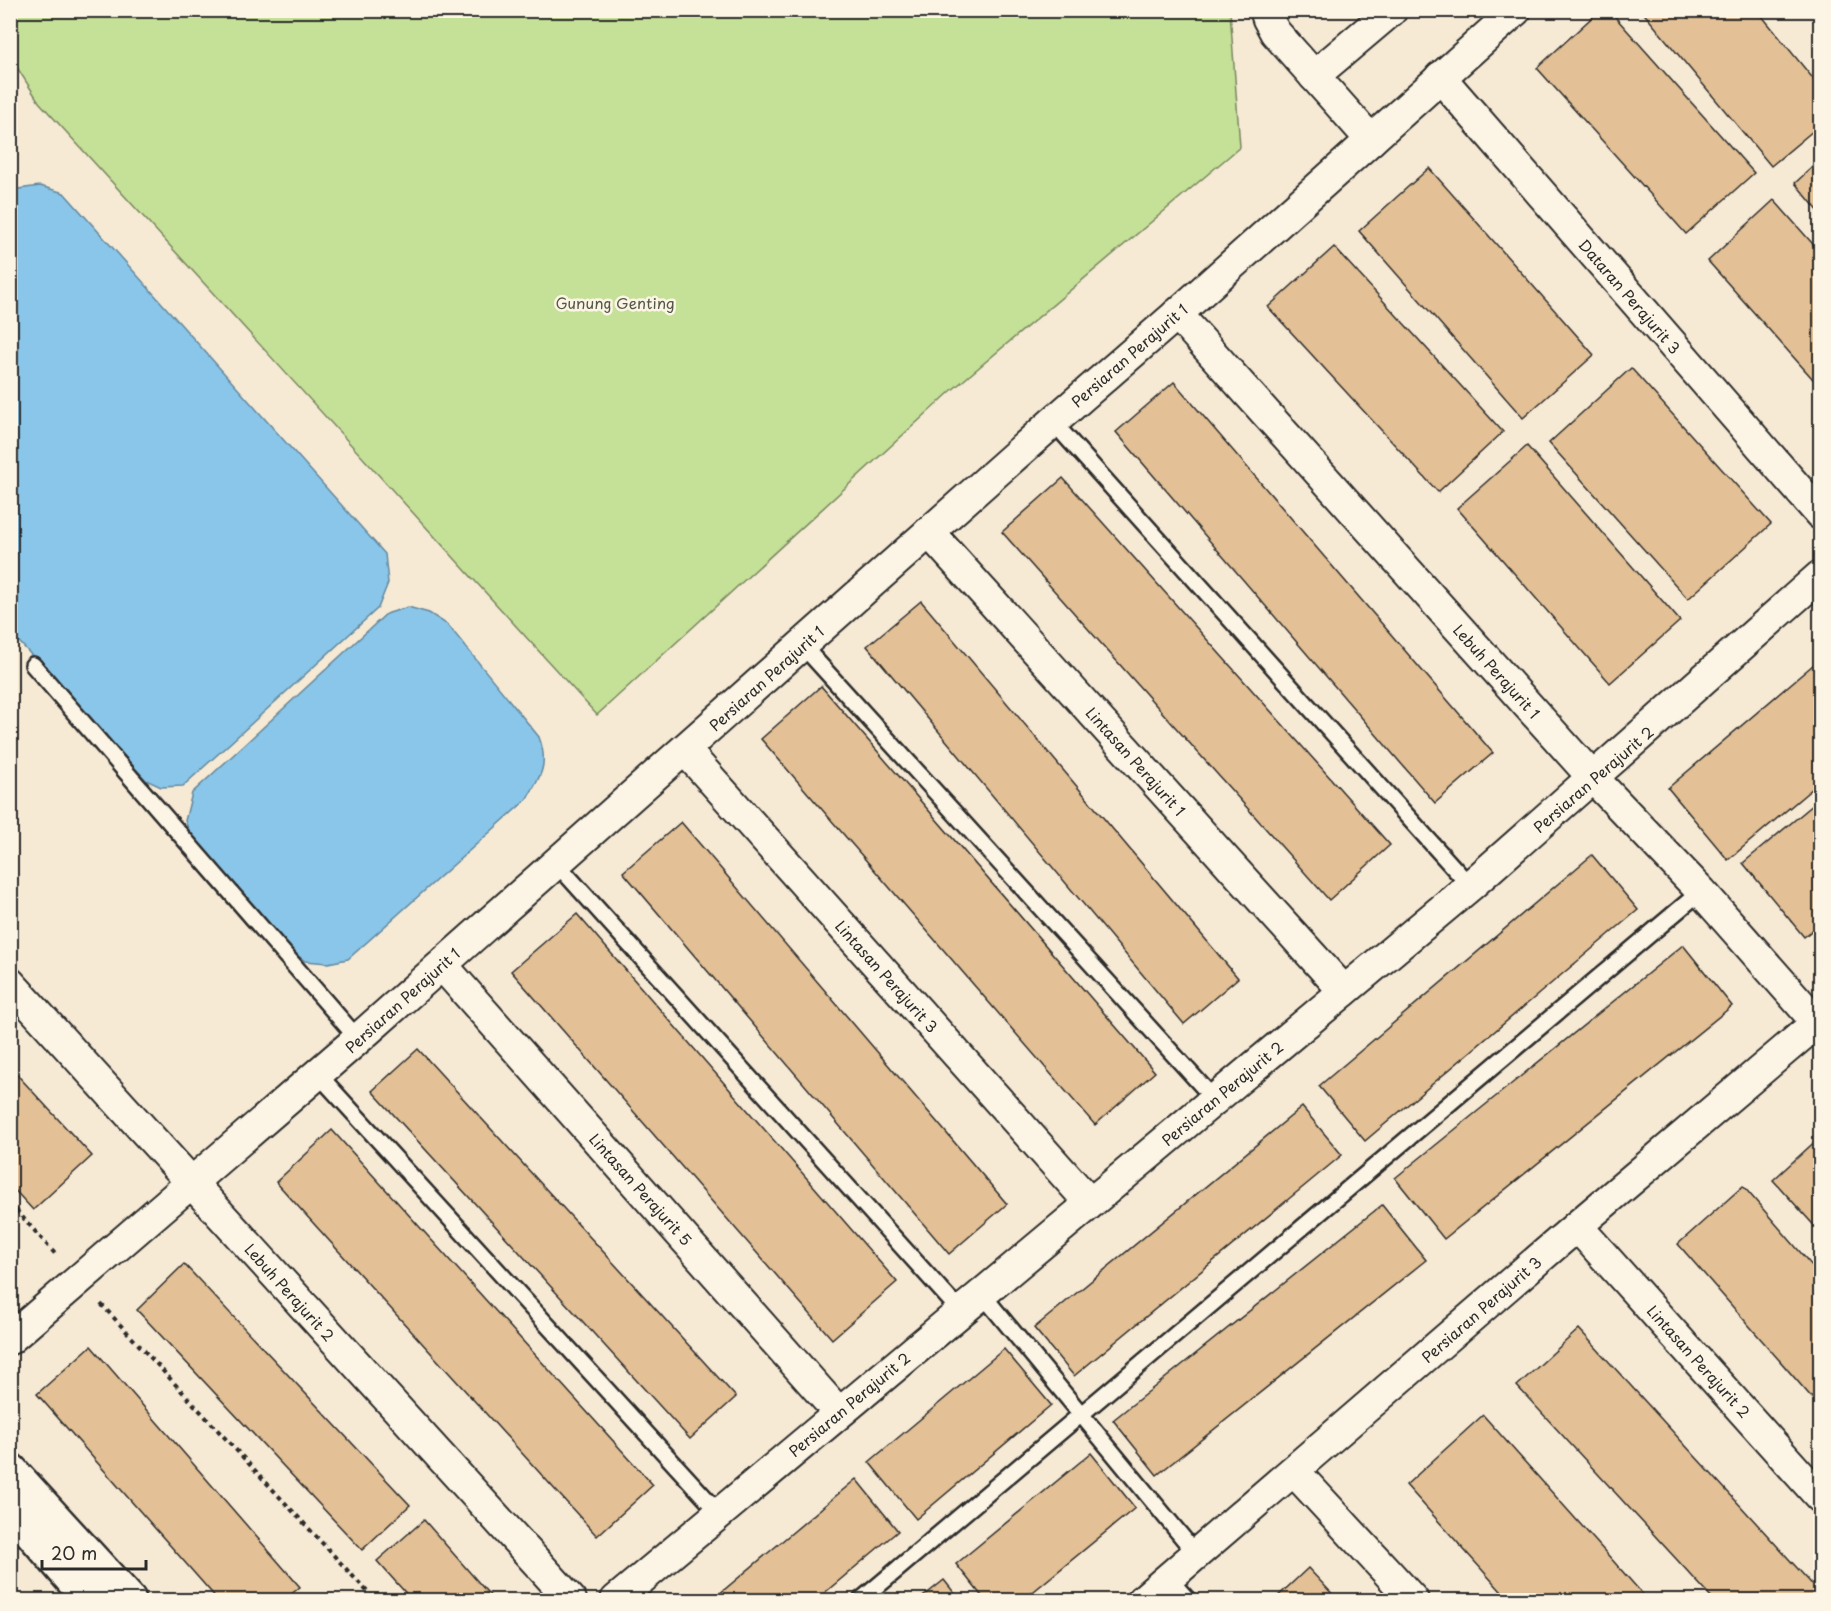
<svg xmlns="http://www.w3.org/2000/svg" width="1831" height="1611" font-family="'Playpen Sans',sans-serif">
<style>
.green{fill:#c5e097;stroke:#788661;stroke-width:1.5}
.water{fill:#8ac6e9;stroke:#64889d;stroke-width:1.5}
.building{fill:#e3c095;stroke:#2b2b2b;stroke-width:1.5}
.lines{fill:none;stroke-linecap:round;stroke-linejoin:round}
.lane-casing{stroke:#2b2b2b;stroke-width:20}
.street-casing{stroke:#2b2b2b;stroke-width:34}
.secondary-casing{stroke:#2b2b2b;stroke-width:38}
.path{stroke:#2b2b2b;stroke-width:4;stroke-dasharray:4.5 4.5;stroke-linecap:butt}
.lane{stroke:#fcf5e5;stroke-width:15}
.street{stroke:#fcf5e5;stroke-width:30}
.secondary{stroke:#fcf5e5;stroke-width:33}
.labels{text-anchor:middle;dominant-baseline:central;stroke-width:5;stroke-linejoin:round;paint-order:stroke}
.street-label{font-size:15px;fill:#2b2b2b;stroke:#fcf5e5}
.park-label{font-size:15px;fill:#525846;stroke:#fcf5e5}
</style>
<rect width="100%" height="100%" fill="#f7ead5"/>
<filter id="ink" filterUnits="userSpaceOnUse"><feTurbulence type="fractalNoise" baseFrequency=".0167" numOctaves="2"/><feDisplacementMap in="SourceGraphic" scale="12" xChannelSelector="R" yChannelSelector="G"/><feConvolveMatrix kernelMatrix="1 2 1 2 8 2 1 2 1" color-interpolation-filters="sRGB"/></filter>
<g filter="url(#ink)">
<polygon class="green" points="11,10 1230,11 1240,147 951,391 597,715 39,102 11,58"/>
<g class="water">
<polygon points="40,186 64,193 385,554 388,583 378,608 183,786 161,787 146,780 11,633 11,190"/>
<path d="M 408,607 L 429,613 L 448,625 L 539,737 C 549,764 541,777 526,800 L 348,959 L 328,963 L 305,961 L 289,949 L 193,840 L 185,821 L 192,793 L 386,614 Z"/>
</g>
<g class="building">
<polygon points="1600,10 1609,10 1754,173 1686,234 1537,68"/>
<polygon points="1641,10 1757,10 1820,87 1820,125 1771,166"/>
<polygon points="1820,160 1820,213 1795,183"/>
<polygon points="1429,168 1594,355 1523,418 1359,231"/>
<polygon points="1774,200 1820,252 1820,387 1708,261"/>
<polygon points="1334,247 1503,432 1438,492 1268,307"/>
<polygon points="1631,368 1771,524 1688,599 1549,443"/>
<polygon points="1174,382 1493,753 1435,803 1116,432"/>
<polygon points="1527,446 1680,621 1610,683 1457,508"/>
<polygon points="1063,478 1390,845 1329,900 1002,532"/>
<polygon points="921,601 1238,978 1184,1024 867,646"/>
<polygon points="1820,659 1820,782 1728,860 1668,788"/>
<polygon points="821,686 1155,1072 1095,1125 761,739"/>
<polygon points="1820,799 1820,924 1804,937 1743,863"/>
<polygon points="681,822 1007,1204 949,1254 623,872"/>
<polygon points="1592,855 1638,910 1365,1141 1319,1086"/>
<polygon points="577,914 897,1282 832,1339 511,971"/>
<polygon points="1683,945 1732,1006 1444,1239 1395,1178"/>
<polygon points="418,1049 736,1397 690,1439 372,1091"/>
<polygon points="10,1067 92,1156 33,1210 10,1185"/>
<polygon points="1302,1107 1342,1155 1074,1376 1034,1328"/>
<polygon points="332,1130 653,1485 597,1536 276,1182"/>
<polygon points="1820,1137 1820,1232 1773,1180"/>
<polygon points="1743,1186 1820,1275 1820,1407 1678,1244"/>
<polygon points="1382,1205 1426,1260 1157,1475 1113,1420"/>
<polygon points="184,1264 410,1505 362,1550 137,1310"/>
<polygon points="1579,1329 1820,1593 1820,1600 1714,1600 1517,1386"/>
<polygon points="91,1346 300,1587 284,1600 218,1600 37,1394"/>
<polygon points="1004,1349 1051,1405 916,1519 869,1462"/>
<polygon points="1483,1415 1648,1600 1509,1600 1406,1485"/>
<polygon points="1091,1453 1135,1508 1023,1600 985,1600 956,1564"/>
<polygon points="856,1479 898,1531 816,1600 712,1600"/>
<polygon points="424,1520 494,1600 412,1600 377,1561"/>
<polygon points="1308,1568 1338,1600 1274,1600"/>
<polygon points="944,1580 960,1600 919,1600"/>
</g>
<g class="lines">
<defs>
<g id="lane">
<polyline points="1053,422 1470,886"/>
<polyline points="802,645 1214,1099"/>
<polyline points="33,665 358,1039"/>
<polyline points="556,863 960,1311"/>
<polyline points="318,1074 719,1513"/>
<polyline points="982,1294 1197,1555"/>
<polyline points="1169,1579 1188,1600"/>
<polyline points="861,1600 1701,891"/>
</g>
<g id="street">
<polyline points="1265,10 1268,19 1275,32 1371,140"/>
<polyline points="1314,76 1392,10"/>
<polyline points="1440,77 1820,514"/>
<polyline points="1177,314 1594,779 1701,891 1820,1026"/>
<polyline points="929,532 1344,991"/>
<polyline points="685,750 1090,1203"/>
<polyline points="442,965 839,1413"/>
<polyline points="10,983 571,1600"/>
<polyline points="1577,1226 1820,1497"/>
<polyline points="10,1339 358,1039 1053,422 1177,314 1516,10"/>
<polyline points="1294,1471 1413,1600"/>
<polyline points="616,1600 1470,886 1820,576"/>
<polyline points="1143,1600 1577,1226 1820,1020"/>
</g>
<g id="secondary">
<polyline points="10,1470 129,1600"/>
<polyline points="10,1507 90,1600"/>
</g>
</defs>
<use href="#lane" class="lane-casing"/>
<use href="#street" class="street-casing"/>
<use href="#secondary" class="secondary-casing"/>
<g class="path">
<polyline points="10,1203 57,1256"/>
<polyline points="101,1304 375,1600"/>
</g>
<use href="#lane" class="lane"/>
<use href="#street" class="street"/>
<use href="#secondary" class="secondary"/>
</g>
</g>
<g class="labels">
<g class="street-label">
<text transform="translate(1630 296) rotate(49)">Dataran Perajurit 3</text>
<text transform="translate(1129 355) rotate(-41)">Persiaran Perajurit 1</text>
<text transform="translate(1497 671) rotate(48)">Lebuh Perajurit 1</text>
<text transform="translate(766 678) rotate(-42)">Persiaran Perajurit 1</text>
<text transform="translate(1136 761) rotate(48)">Lintasan Perajurit 1</text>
<text transform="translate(1593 779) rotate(-41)">Persiaran Perajurit 2</text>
<text transform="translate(887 976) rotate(48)">Lintasan Perajurit 3</text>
<text transform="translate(402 1000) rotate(-42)">Persiaran Perajurit 1</text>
<text transform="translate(1222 1093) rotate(-40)">Persiaran Perajurit 2</text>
<text transform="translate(641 1189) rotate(48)">Lintasan Perajurit 5</text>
<text transform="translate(290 1292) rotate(48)">Lebuh Perajurit 2</text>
<text transform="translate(1481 1309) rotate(-41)">Persiaran Perajurit 3</text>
<text transform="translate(1699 1361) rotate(48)">Lintasan Perajurit 2</text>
<text transform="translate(849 1404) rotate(-40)">Persiaran Perajurit 2</text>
</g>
<g class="park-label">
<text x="615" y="302">Gunung Genting</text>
</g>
</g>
<rect width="1831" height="1611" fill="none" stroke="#fcf5e5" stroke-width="36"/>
<rect x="18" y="18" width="1795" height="1575" fill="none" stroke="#2b2b2b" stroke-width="2" filter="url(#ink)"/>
<path d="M42 1560v9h104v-9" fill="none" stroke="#2b2b2b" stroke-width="3"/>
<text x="51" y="1560" font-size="18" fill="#2b2b2b" stroke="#fcf5e5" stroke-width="4.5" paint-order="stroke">20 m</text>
</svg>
